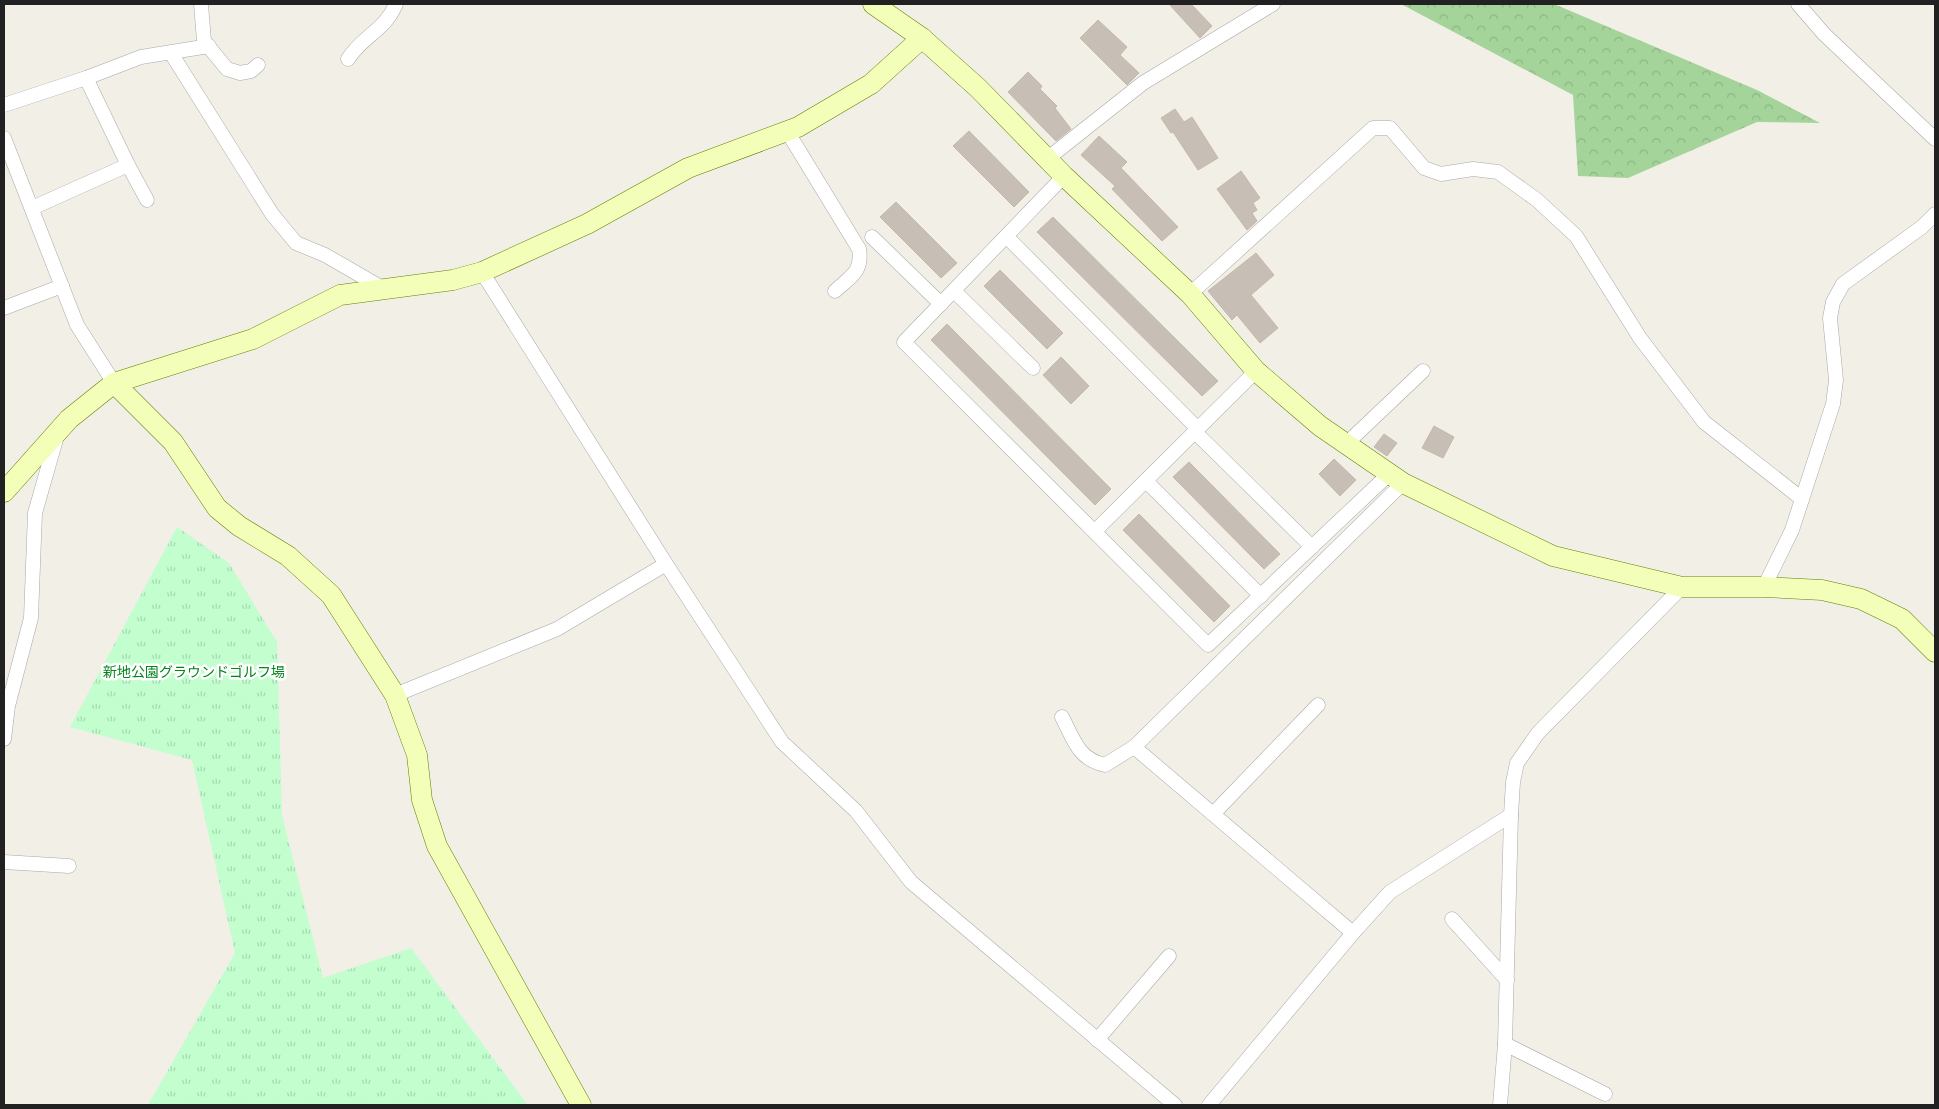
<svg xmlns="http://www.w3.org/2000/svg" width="1939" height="1109" font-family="Mulish,'Noto Sans JP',sans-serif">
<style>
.forest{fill:url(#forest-crowns)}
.park{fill:url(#park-tufts)}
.building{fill:#c7bfb6;stroke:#c5b8a8}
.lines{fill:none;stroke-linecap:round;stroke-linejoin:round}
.street-casing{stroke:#a8a8a8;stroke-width:15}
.secondary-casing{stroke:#648000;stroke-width:21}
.street{stroke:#fff;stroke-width:14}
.secondary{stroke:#f3feb9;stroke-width:20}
.labels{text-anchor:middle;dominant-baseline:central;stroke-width:5;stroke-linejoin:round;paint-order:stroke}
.park-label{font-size:14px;fill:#04851c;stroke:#fff}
</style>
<defs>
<pattern id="forest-crowns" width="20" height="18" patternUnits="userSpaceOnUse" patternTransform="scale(1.25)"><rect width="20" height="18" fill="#a4d499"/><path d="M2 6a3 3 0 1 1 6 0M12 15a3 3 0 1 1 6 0" fill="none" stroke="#8db684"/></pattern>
<pattern id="park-tufts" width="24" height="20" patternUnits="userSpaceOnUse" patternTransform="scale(1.25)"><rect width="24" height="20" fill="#c2fece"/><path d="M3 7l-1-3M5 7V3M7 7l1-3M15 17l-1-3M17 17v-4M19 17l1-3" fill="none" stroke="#a6d9b1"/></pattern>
</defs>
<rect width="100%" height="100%" fill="#f2efe7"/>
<polygon class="forest" points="1401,4 1554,4 1757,90 1820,123 1757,122 1628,178 1578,176 1573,95"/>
<polygon class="park" points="177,527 229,563 277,642 282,815 323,978 411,948 528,1105 148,1105 235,953 192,760 70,727"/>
<g class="building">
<polygon points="1169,4 1191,4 1212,26 1200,38"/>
<polygon points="1098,20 1127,47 1120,55 1139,73 1127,85 1080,38"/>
<polygon points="1028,72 1042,86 1040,89 1057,106 1055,108 1071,129 1056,141 1008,92"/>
<polygon points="1175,109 1184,122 1192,117 1218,158 1198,170 1173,132 1171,133 1161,118"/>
<polygon points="969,131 1029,192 1014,207 953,146"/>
<polygon points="1099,136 1127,162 1121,168 1178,227 1162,241 1112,189 1115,186 1081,155"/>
<polygon points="1241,171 1260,198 1253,203 1257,210 1252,213 1257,221 1247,230 1217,189"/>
<polygon points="896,202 957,263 941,278 880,217"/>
<polygon points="1053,217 1218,381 1202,396 1037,232"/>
<polygon points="1256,253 1274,275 1251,295 1278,328 1260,343 1237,315 1232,320 1208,291"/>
<polygon points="1000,270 1063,333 1047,349 984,286"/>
<polygon points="947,324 1111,489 1095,505 931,340"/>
<polygon points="1061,357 1089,386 1071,404 1043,375"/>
<polygon points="1434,426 1454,437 1443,458 1422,448"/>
<polygon points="1384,434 1397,443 1387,456 1374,447"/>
<polygon points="1334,459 1356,480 1340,496 1319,474"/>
<polygon points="1189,462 1280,554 1264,569 1173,477"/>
<polygon points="1139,514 1230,606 1214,622 1123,530"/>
</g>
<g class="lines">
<defs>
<g id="street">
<polyline points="201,4 204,41 227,69 240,73 251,71 258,65"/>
<polyline points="1798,4 1824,34 1935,139"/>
<polyline points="171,53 272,214 296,243 325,255 384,289"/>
<path d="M 348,59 C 363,35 384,32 396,4"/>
<polyline points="86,78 141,57 209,46"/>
<polyline points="4,105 86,78 128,165 32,208"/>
<path d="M 787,131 L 859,249 C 863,272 850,277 835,291"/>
<polyline points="4,138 77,325 114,383"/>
<polyline points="1047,159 1143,83 1273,4"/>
<polyline points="128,165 147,200"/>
<polyline points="1064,176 904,342 1208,645 1389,474"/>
<polyline points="872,237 941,304"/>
<polyline points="1007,237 1198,429"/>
<polyline points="482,272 666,564 782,742 856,811 911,882 1175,1105"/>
<polyline points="954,291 1033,368"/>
<polyline points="1190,294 1373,128 1390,128 1424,168 1441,174 1473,169 1498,172 1537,200 1576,236 1640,338 1704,422 1802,499"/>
<polyline points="4,308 62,286"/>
<polyline points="1195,432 1312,547"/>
<polyline points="1346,444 1423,371"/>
<polyline points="1146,481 1261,596"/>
<polyline points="1095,531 1256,371"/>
<polyline points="1764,587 1792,530 1833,404 1836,380 1830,318 1833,302 1843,284 1922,227 1935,214"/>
<polyline points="395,695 557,629 666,564"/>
<path d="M 1062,717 C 1074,740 1078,759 1105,765 L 1134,747"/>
<polyline points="4,739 8,706 31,618 35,513 57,436"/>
<polyline points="1213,814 1318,705"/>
<polyline points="4,862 69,866"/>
<polyline points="1452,919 1507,980"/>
<polyline points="1353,933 1134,747 1403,483"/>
<polyline points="1097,1040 1169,956"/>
<polyline points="1505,1044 1605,1094"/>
<polyline points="1209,1105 1353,933 1390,892 1511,815"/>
<polyline points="1500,1105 1505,1044 1511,815 1513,782 1517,763 1538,733 1682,587"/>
</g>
<g id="secondary">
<polyline points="873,4 922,38 978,88 1064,176 1190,294 1256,371 1320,426 1403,483 1553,556 1682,587 1764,587 1822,590 1861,599 1902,619 1935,652"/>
<polyline points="114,383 173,442 217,508 239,526 288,556 331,595 395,695 417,755 422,800 437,846 581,1105"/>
<polyline points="4,492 69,419 114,383 253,339 340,295 453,280 482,272 587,224 688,168 798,127 871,84 922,38"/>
</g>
</defs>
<use href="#street" class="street-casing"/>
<use href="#secondary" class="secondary-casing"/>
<use href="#street" class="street"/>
<use href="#secondary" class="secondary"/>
</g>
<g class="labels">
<g class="park-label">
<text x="194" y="672">新地公園グラウンドゴルフ場</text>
</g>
</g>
<rect width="1939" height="1109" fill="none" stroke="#212121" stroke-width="10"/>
</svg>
